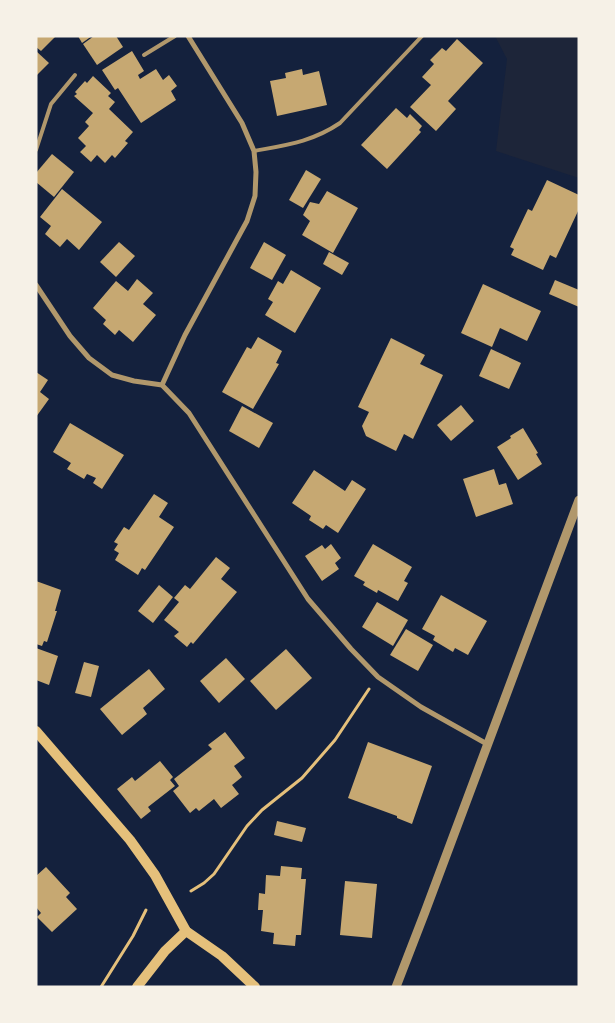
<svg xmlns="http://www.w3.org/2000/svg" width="615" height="1023" font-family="'Titillium Web',sans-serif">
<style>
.green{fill:#1d2539}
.building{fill:#c6a872}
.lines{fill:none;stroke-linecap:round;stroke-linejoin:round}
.path{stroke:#e5c07b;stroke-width:3}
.service{stroke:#b1986c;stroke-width:4}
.minor{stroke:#b1986c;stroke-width:5}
.tertiary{stroke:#b1986c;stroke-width:9}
.secondary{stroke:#e5c07b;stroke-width:10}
</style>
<rect width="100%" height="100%" fill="#14213d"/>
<polygon class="green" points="495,36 579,36 579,178 496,151 507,59"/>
<g class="building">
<polygon points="36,36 56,36 41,51 36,47"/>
<polygon points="78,36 92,36 82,43"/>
<polygon points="94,36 116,36 123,47 97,65 83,44"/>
<polygon points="457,39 483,63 448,101 456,109 436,131 410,107 431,85 422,77 434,64 430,60 442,48 446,51"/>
<polygon points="36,51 49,63 36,76"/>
<polygon points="132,51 144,71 138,75 140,79 156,69 163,80 169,75 177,86 171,91 176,100 141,123 118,88 115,90 102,70"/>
<polygon points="302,69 303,75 319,71 327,105 277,116 270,81 286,78 285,73"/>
<polygon points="93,76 111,93 108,96 115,102 109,109 133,132 125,141 128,143 115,158 112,155 105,163 97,155 91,162 80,152 86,146 78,138 89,126 85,122 93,113 74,96 77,94 75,92 85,81 87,83"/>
<polygon points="396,108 407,118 410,114 422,126 419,130 421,132 387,169 361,145"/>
<polygon points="52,154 74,172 54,197 36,182 36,173"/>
<polygon points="306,170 321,179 303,208 289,200"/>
<polygon points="547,180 579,195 579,209 556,258 550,255 543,270 511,255 514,249 510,247 528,209 532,211"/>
<polygon points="62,189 102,222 79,250 67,239 60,247 45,234 51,226 40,217"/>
<polygon points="327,191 358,208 333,253 302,235 310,221 303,215 310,202 319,204"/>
<polygon points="119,242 135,256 116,277 100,262"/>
<polygon points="264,242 286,255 272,280 250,268"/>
<polygon points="329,252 349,263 342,275 323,264"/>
<polygon points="291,270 321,288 295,333 265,315 273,302 268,299 278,281 283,284"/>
<polygon points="137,279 153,293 143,304 156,315 133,342 119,330 115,335 103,324 106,320 93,308 116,281 128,291"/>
<polygon points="555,280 579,290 579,307 549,294"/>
<polygon points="483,284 541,311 527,341 500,328 492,347 461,333"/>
<polygon points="258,337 282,351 276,363 279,364 253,409 222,392 247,347 251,349"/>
<polygon points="391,338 425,355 420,364 443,375 413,439 404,434 396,451 366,436 362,426 369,412 358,407"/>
<polygon points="491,349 521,363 509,389 479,376"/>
<polygon points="36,372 48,380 40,392 49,399 36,417"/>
<polygon points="461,405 474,421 451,441 437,425"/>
<polygon points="242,406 273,423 259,448 229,431"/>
<polygon points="70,423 124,455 102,489 93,483 96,478 87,474 84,479 67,469 71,463 53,452"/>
<polygon points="523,428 538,453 536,454 542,464 518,480 497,447 511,438 510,436"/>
<polygon points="494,469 499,485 506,483 513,504 476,517 463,479"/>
<polygon points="314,470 345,491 352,480 366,489 338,533 326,525 323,529 309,520 311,516 292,503"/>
<polygon points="154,494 168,503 159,517 174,527 145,570 142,568 138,575 115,560 119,553 114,550 118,544 114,542 124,527 129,530"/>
<polygon points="331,544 341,558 335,563 339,569 322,581 305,556 322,545 325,549"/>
<polygon points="373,544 412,567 404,581 408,583 398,601 378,590 377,593 363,585 365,582 354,576"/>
<polygon points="216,557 230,568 221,579 237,592 193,644 191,642 187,647 174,636 179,632 164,620 179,602 174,598 185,585 190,589"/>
<polygon points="36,581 61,590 55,611 57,611 47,642 44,641 42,646 36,644"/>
<polygon points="159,585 173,597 153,623 138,611"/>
<polygon points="441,595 487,621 468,655 455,648 453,652 433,640 435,636 422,629"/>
<polygon points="377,602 408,620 393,646 362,627"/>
<polygon points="406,629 433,645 418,671 390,655"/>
<polygon points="36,648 58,656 49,685 36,680"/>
<polygon points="286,649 312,678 276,710 250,681"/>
<polygon points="226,658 245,679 219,703 200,681"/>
<polygon points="84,662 99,666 91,697 75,693"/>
<polygon points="149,669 165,689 143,708 147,714 122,735 100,709"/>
<polygon points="225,732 245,758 234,766 242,777 232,785 239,794 221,808 214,799 199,811 196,808 190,813 173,791 179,786 174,779 212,749 208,745"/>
<polygon points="368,742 432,766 412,824 397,818 397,816 348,798"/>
<polygon points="160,761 173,777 170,780 175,786 148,807 151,811 141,819 117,789 132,777 135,781"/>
<polygon points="277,821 306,828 302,842 274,835"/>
<polygon points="281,866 302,868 301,879 306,879 301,935 296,935 295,946 273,944 274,933 261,931 263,910 258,910 259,893 265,894 266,875 280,876"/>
<polygon points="46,867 70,893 66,897 77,909 52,932 37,917 41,913 36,907 36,876"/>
<polygon points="345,881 377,884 372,938 340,935"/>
</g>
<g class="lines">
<g class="path">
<polyline points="191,891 204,883 214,874 247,826 262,810 302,778 335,740 369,689"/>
<polyline points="101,987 133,936 146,910"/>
</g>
<g class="service">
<polyline points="144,55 175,36"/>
<polyline points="36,150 51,104 75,75"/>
<path d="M 254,151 C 286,145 312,142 340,123 L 422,36"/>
</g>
<g class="minor">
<polyline points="36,285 70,336 89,358 112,375 134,381 162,385 189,413 308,599 351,649 378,677 421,707 487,744"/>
<polyline points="162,385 185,335 247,221 255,196 256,172 254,151 242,123 188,36"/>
</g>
<polyline class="tertiary" points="396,987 425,912 579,500"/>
<g class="secondary">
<polyline points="36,731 130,840 155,875 186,931 222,956 255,987"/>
<polyline points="137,987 165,951 186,931"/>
</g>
</g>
<rect width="615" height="1023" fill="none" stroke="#f6f1e7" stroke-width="75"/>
</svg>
